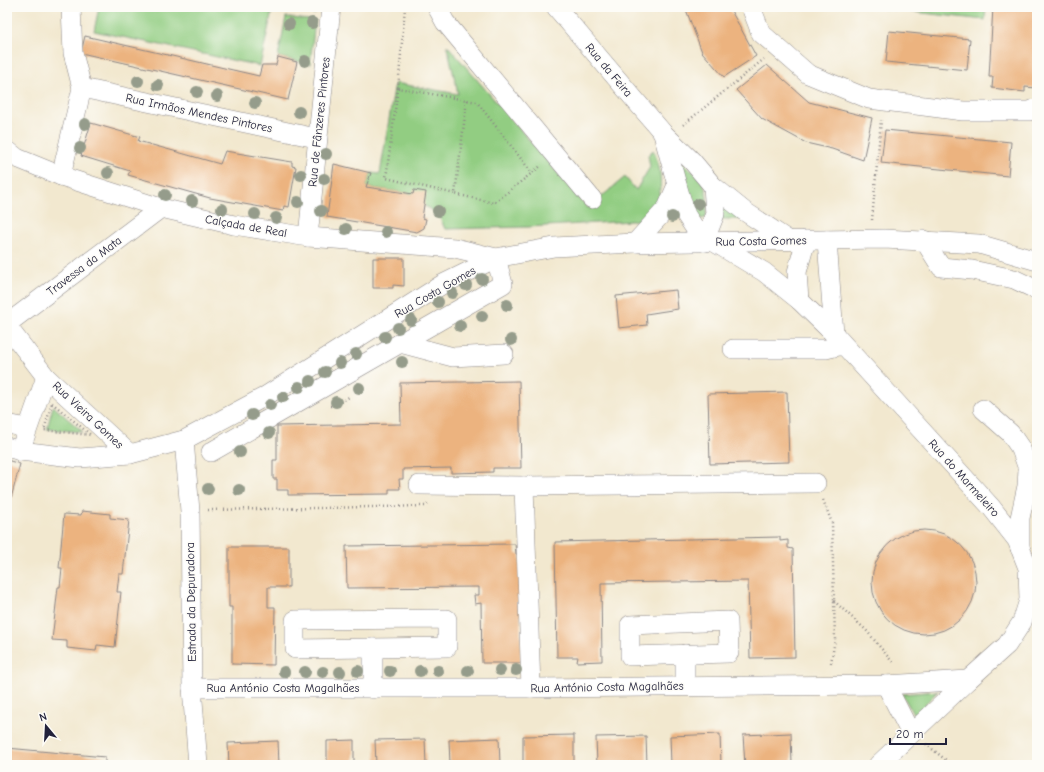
<svg xmlns="http://www.w3.org/2000/svg" width="1044" height="772" font-family="'Comic Neue',sans-serif">
<style>
.green{fill:#92cd82;stroke:#5a785e}
.building{fill:#ecb37f}
.lines{fill:none;stroke-linecap:round;stroke-linejoin:round}
.minor-casing{stroke:#8a8585;stroke-width:20}
.path{stroke:#8a8585;stroke-width:2.5;stroke-dasharray:1 3;stroke-linecap:butt}
.minor{stroke:#fff;stroke-width:19}
.tree{fill:#959c8b}
.labels{text-anchor:middle;dominant-baseline:central;stroke-width:3;stroke-linejoin:round;paint-order:stroke}
.street-label{font-size:12px;fill:#22223b;stroke:#fdfcf7}
</style>
<rect width="100%" height="100%" fill="#fdfcf7"/>
<filter id="ink" filterUnits="userSpaceOnUse"><feTurbulence type="fractalNoise" baseFrequency=".025" numOctaves="2"/><feDisplacementMap in="SourceGraphic" scale="8" xChannelSelector="R" yChannelSelector="G"/><feConvolveMatrix kernelMatrix="1 2 1 2 8 2 1 2 1" color-interpolation-filters="sRGB"/></filter>
<filter id="wash" filterUnits="userSpaceOnUse"><feTurbulence type="fractalNoise" baseFrequency=".012" numOctaves="4" result="noise"/><feDisplacementMap in="SourceGraphic" scale="16" xChannelSelector="R" yChannelSelector="G"/><feGaussianBlur stdDeviation="0.9" result="paint"/><feColorMatrix in="noise" values="0 0 0 0 0 0 0 0 0 0 0 0 0 0 0 0 0 1.4 0 .05"/><feComposite in="paint" operator="in"/></filter>
<g filter="url(#wash)">
<rect width="100%" height="100%" fill="#f2e8cf"/>
<g class="green">
<polygon points="99,7 273,7 260,66 94,31"/>
<polygon points="289,7 316,7 315,14 288,10"/>
<polygon points="869,7 986,7 985,20"/>
<polygon points="286,17 315,21 310,64 278,57"/>
<path d="M 447,45 L 588,208 L 625,177 L 636,190 L 650,167 L 648,155 L 653,150 C 663,169 666,204 644,218 C 641,220 635,220 632,221 L 529,227 L 445,229 L 441,220 L 435,212 L 423,205 L 413,194 L 366,187 L 371,173 L 380,174 L 395,83 L 458,94 Z"/>
<path d="M 675,158 C 703,179 710,181 706,218 L 700,219 L 696,216 Z"/>
<polygon points="721,201 743,219 719,219"/>
<polygon points="53,406 83,432 47,429"/>
<polygon points="938,691 914,715 902,694"/>
</g>
<g id="blocks">
<g class="building">
<polygon points="685,7 729,7 756,56 724,77 702,52"/>
<polygon points="993,7 1037,7 1037,88 1025,87 1025,92 992,88 993,77 989,77"/>
<polygon points="889,31 970,39 967,70 886,62"/>
<polygon points="85,36 259,76 262,65 276,65 278,57 297,62 288,100 81,53"/>
<polygon points="767,65 809,102 872,118 863,160 832,149 806,143 762,119 736,90"/>
<polygon points="91,123 140,137 138,141 220,164 225,151 292,162 292,166 296,167 289,207 284,206 283,211 210,198 128,175 130,171 81,156"/>
<polygon points="885,130 1011,142 1008,176 881,163"/>
<polygon points="334,164 371,173 366,187 413,194 414,190 426,192 422,218 426,219 424,228 417,232 327,217"/>
<polygon points="373,258 404,258 404,286 393,285 393,288 373,288"/>
<polygon points="676,290 678,309 646,314 647,325 619,328 616,296"/>
<polygon points="519,381 521,468 493,468 493,472 451,473 451,468 403,469 403,479 399,479 400,489 389,489 389,494 288,495 288,490 277,490 277,479 273,479 273,460 277,460 277,426 401,424 400,383"/>
<polygon points="787,392 789,462 710,464 708,394"/>
<polygon points="7,460 20,464 8,510 7,509"/>
<polygon points="82,511 110,514 110,518 129,520 123,574 119,574 117,592 121,592 115,647 97,645 96,651 67,648 67,641 52,640 58,587 60,587 62,568 59,568 64,514 81,515"/>
<circle cx="924" cy="582" r="52"/>
<polygon points="780,537 780,541 788,540 788,548 793,549 795,657 750,658 748,581 601,583 602,661 577,662 578,657 557,657 555,542"/>
<polygon points="515,544 516,554 520,554 521,663 482,663 481,603 475,604 474,595 479,595 479,587 347,588 346,546"/>
<polygon points="229,547 289,547 289,587 268,587 268,607 275,607 274,665 232,664 232,607 229,607"/>
<polygon points="791,733 792,765 745,765 743,735"/>
<polygon points="720,734 721,765 671,765 670,736"/>
<polygon points="574,735 574,765 523,765 523,736"/>
<polygon points="646,736 647,765 597,765 596,737"/>
<polygon points="499,738 500,765 450,765 449,740"/>
<polygon points="425,739 426,765 376,765 375,740"/>
<polygon points="354,740 354,765 327,765 327,741"/>
<polygon points="278,741 279,765 229,765 228,743"/>
<polygon points="7,748 105,757 105,765 7,765"/>
</g>
</g>
</g>
<g filter="url(#ink)">
<use href="#blocks" fill-opacity="0" stroke="#8a8585" stroke-width="1"/>
<g class="lines">
<defs>
<g id="minor">
<polyline points="437,7 445,22 592,199"/>
<polyline points="556,7 663,133 692,161 713,186 744,211 788,240"/>
<polyline points="751,7 761,33 808,74 869,99 963,111 1030,111 1037,108"/>
<polyline points="82,88 316,138"/>
<polyline points="7,150 17,158 61,176 161,208 234,225 308,237 455,248 496,258 503,284 211,452"/>
<polyline points="61,176 82,88 73,53 71,7"/>
<polyline points="677,185 686,215 704,242"/>
<polyline points="308,237 331,7"/>
<polyline points="827,240 834,334"/>
<polyline points="924,240 941,267 972,270 1014,279 1037,290"/>
<polyline points="704,242 715,214 713,186"/>
<polyline points="714,242 764,272 799,300"/>
<polyline points="635,243 667,208 677,185 663,134"/>
<polyline points="7,324 161,208"/>
<polyline points="7,326 46,377 130,454"/>
<polyline points="400,343 453,357 504,354"/>
<polyline points="733,349 826,349 843,345"/>
<polyline points="983,409 1010,433 1021,449 1028,469 1027,486 1020,518 1020,548"/>
<polyline points="7,424 27,428"/>
<polyline points="184,440 190,511 192,688 198,765"/>
<polyline points="7,447 20,451 80,458 130,454 184,440 264,397 443,284 496,258 554,247 635,243 884,239 979,244 1037,261"/>
<polyline points="20,451 46,377"/>
<polyline points="419,485 524,486 816,483"/>
<polyline points="524,486 531,688"/>
<polygon points="447,619 447,647 295,649 295,620"/>
<polygon points="728,621 729,653 630,656 630,625"/>
<polyline points="685,654 685,686"/>
<polyline points="886,685 911,734"/>
<polyline points="192,688 531,688 886,685 968,680 1007,645 1022,622 1029,600 1028,568 1017,540 991,507 834,334 799,300 797,272 806,240"/>
<polyline points="373,689 373,648"/>
<polyline points="878,765 968,680"/>
</g>
</defs>
<use href="#minor" class="minor-casing"/>
<g class="path">
<polyline points="405,7 398,88 477,102 532,173"/>
<polyline points="398,88 386,178 455,194"/>
<polyline points="467,100 455,194 494,203 542,165"/>
<polyline points="683,125 764,59"/>
<polyline points="872,220 881,120"/>
<polygon points="52,403 91,435 44,430"/>
<polyline points="330,406 335,406 349,397"/>
<polyline points="823,500 832,523 835,640 831,663"/>
<polyline points="208,510 426,506 428,504"/>
<polyline points="834,601 866,630 894,664"/>
<polyline points="926,744 952,765"/>
</g>
<use href="#minor" class="minor"/>
</g>
<g class="tree">
<circle cx="312" cy="23" r="6"/>
<circle cx="289" cy="24" r="6"/>
<circle cx="305" cy="61" r="6"/>
<circle cx="138" cy="81" r="6"/>
<circle cx="158" cy="85" r="6"/>
<circle cx="197" cy="92" r="6"/>
<circle cx="217" cy="96" r="6"/>
<circle cx="255" cy="103" r="6"/>
<circle cx="299" cy="112" r="6"/>
<circle cx="85" cy="124" r="6"/>
<circle cx="80" cy="148" r="6"/>
<circle cx="326" cy="154" r="6"/>
<circle cx="108" cy="173" r="6"/>
<circle cx="301" cy="175" r="6"/>
<circle cx="324" cy="179" r="6"/>
<circle cx="165" cy="195" r="6"/>
<circle cx="192" cy="201" r="6"/>
<circle cx="298" cy="202" r="6"/>
<circle cx="698" cy="204" r="6"/>
<circle cx="222" cy="209" r="6"/>
<circle cx="321" cy="211" r="6"/>
<circle cx="438" cy="211" r="6"/>
<circle cx="255" cy="214" r="6"/>
<circle cx="672" cy="217" r="6"/>
<circle cx="276" cy="218" r="6"/>
<circle cx="346" cy="229" r="6"/>
<circle cx="386" cy="232" r="6"/>
<circle cx="482" cy="279" r="6"/>
<circle cx="466" cy="285" r="6"/>
<circle cx="452" cy="293" r="6"/>
<circle cx="438" cy="302" r="6"/>
<circle cx="507" cy="305" r="6"/>
<circle cx="482" cy="316" r="6"/>
<circle cx="411" cy="320" r="6"/>
<circle cx="460" cy="326" r="6"/>
<circle cx="398" cy="328" r="6"/>
<circle cx="385" cy="337" r="6"/>
<circle cx="511" cy="340" r="6"/>
<circle cx="356" cy="354" r="6"/>
<circle cx="402" cy="362" r="6"/>
<circle cx="340" cy="363" r="6"/>
<circle cx="325" cy="372" r="6"/>
<circle cx="310" cy="381" r="6"/>
<circle cx="299" cy="387" r="6"/>
<circle cx="359" cy="388" r="6"/>
<circle cx="283" cy="397" r="6"/>
<circle cx="336" cy="402" r="6"/>
<circle cx="270" cy="405" r="6"/>
<circle cx="252" cy="415" r="6"/>
<circle cx="269" cy="433" r="6"/>
<circle cx="240" cy="452" r="6"/>
<circle cx="208" cy="489" r="6"/>
<circle cx="239" cy="490" r="6"/>
<circle cx="500" cy="670" r="6"/>
<circle cx="516" cy="670" r="6"/>
<circle cx="358" cy="671" r="6"/>
<circle cx="390" cy="671" r="6"/>
<circle cx="420" cy="671" r="6"/>
<circle cx="438" cy="671" r="6"/>
<circle cx="468" cy="671" r="6"/>
<circle cx="284" cy="672" r="6"/>
<circle cx="305" cy="672" r="6"/>
<circle cx="323" cy="672" r="6"/>
<circle cx="340" cy="672" r="6"/>
</g>
</g>
<g class="labels">
<g class="street-label">
<text transform="translate(609 70) rotate(50)">Rua da Feira</text>
<text transform="translate(199 113) rotate(12)">Rua Irmãos Mendes Pintores</text>
<text transform="translate(319 122) rotate(-84)">Rua de Fânzeres Pintores</text>
<text transform="translate(246 226) rotate(10)">Calçada de Real</text>
<text transform="translate(761 241) rotate(-1)">Rua Costa Gomes</text>
<text transform="translate(84 266) rotate(-37)">Travessa da Mata</text>
<text transform="translate(435 292) rotate(-30)">Rua Costa Gomes</text>
<text transform="translate(88 415) rotate(43)">Rua Vieira Gomes</text>
<text transform="translate(964 478) rotate(48)">Rua do Marmeleiro</text>
<text transform="translate(191 602) rotate(-91)">Estrada da Depuradora</text>
<text transform="translate(607 687) rotate(-1)">Rua António Costa Magalhães</text>
<text x="283" y="688">Rua António Costa Magalhães</text>
</g>
</g>
<rect width="1044" height="772" fill="none" stroke="#fdfcf7" stroke-width="24"/>
<g transform="translate(46 726) rotate(342)" stroke="#fdfcf7" stroke-width="3" paint-order="stroke">
<path d="M0-3L7 15L0 10L-7 15Z" fill="#22223b"/>
<text y="-6" font-size="11" font-weight="bold" text-anchor="middle" fill="#22223b">N</text>
</g>
<path d="M890 738v6h56v-6" fill="none" stroke="#22223b" stroke-width="2"/>
<text x="896" y="738" font-size="12" fill="#22223b" stroke="#fdfcf7" stroke-width="3" paint-order="stroke">20 m</text>
</svg>
